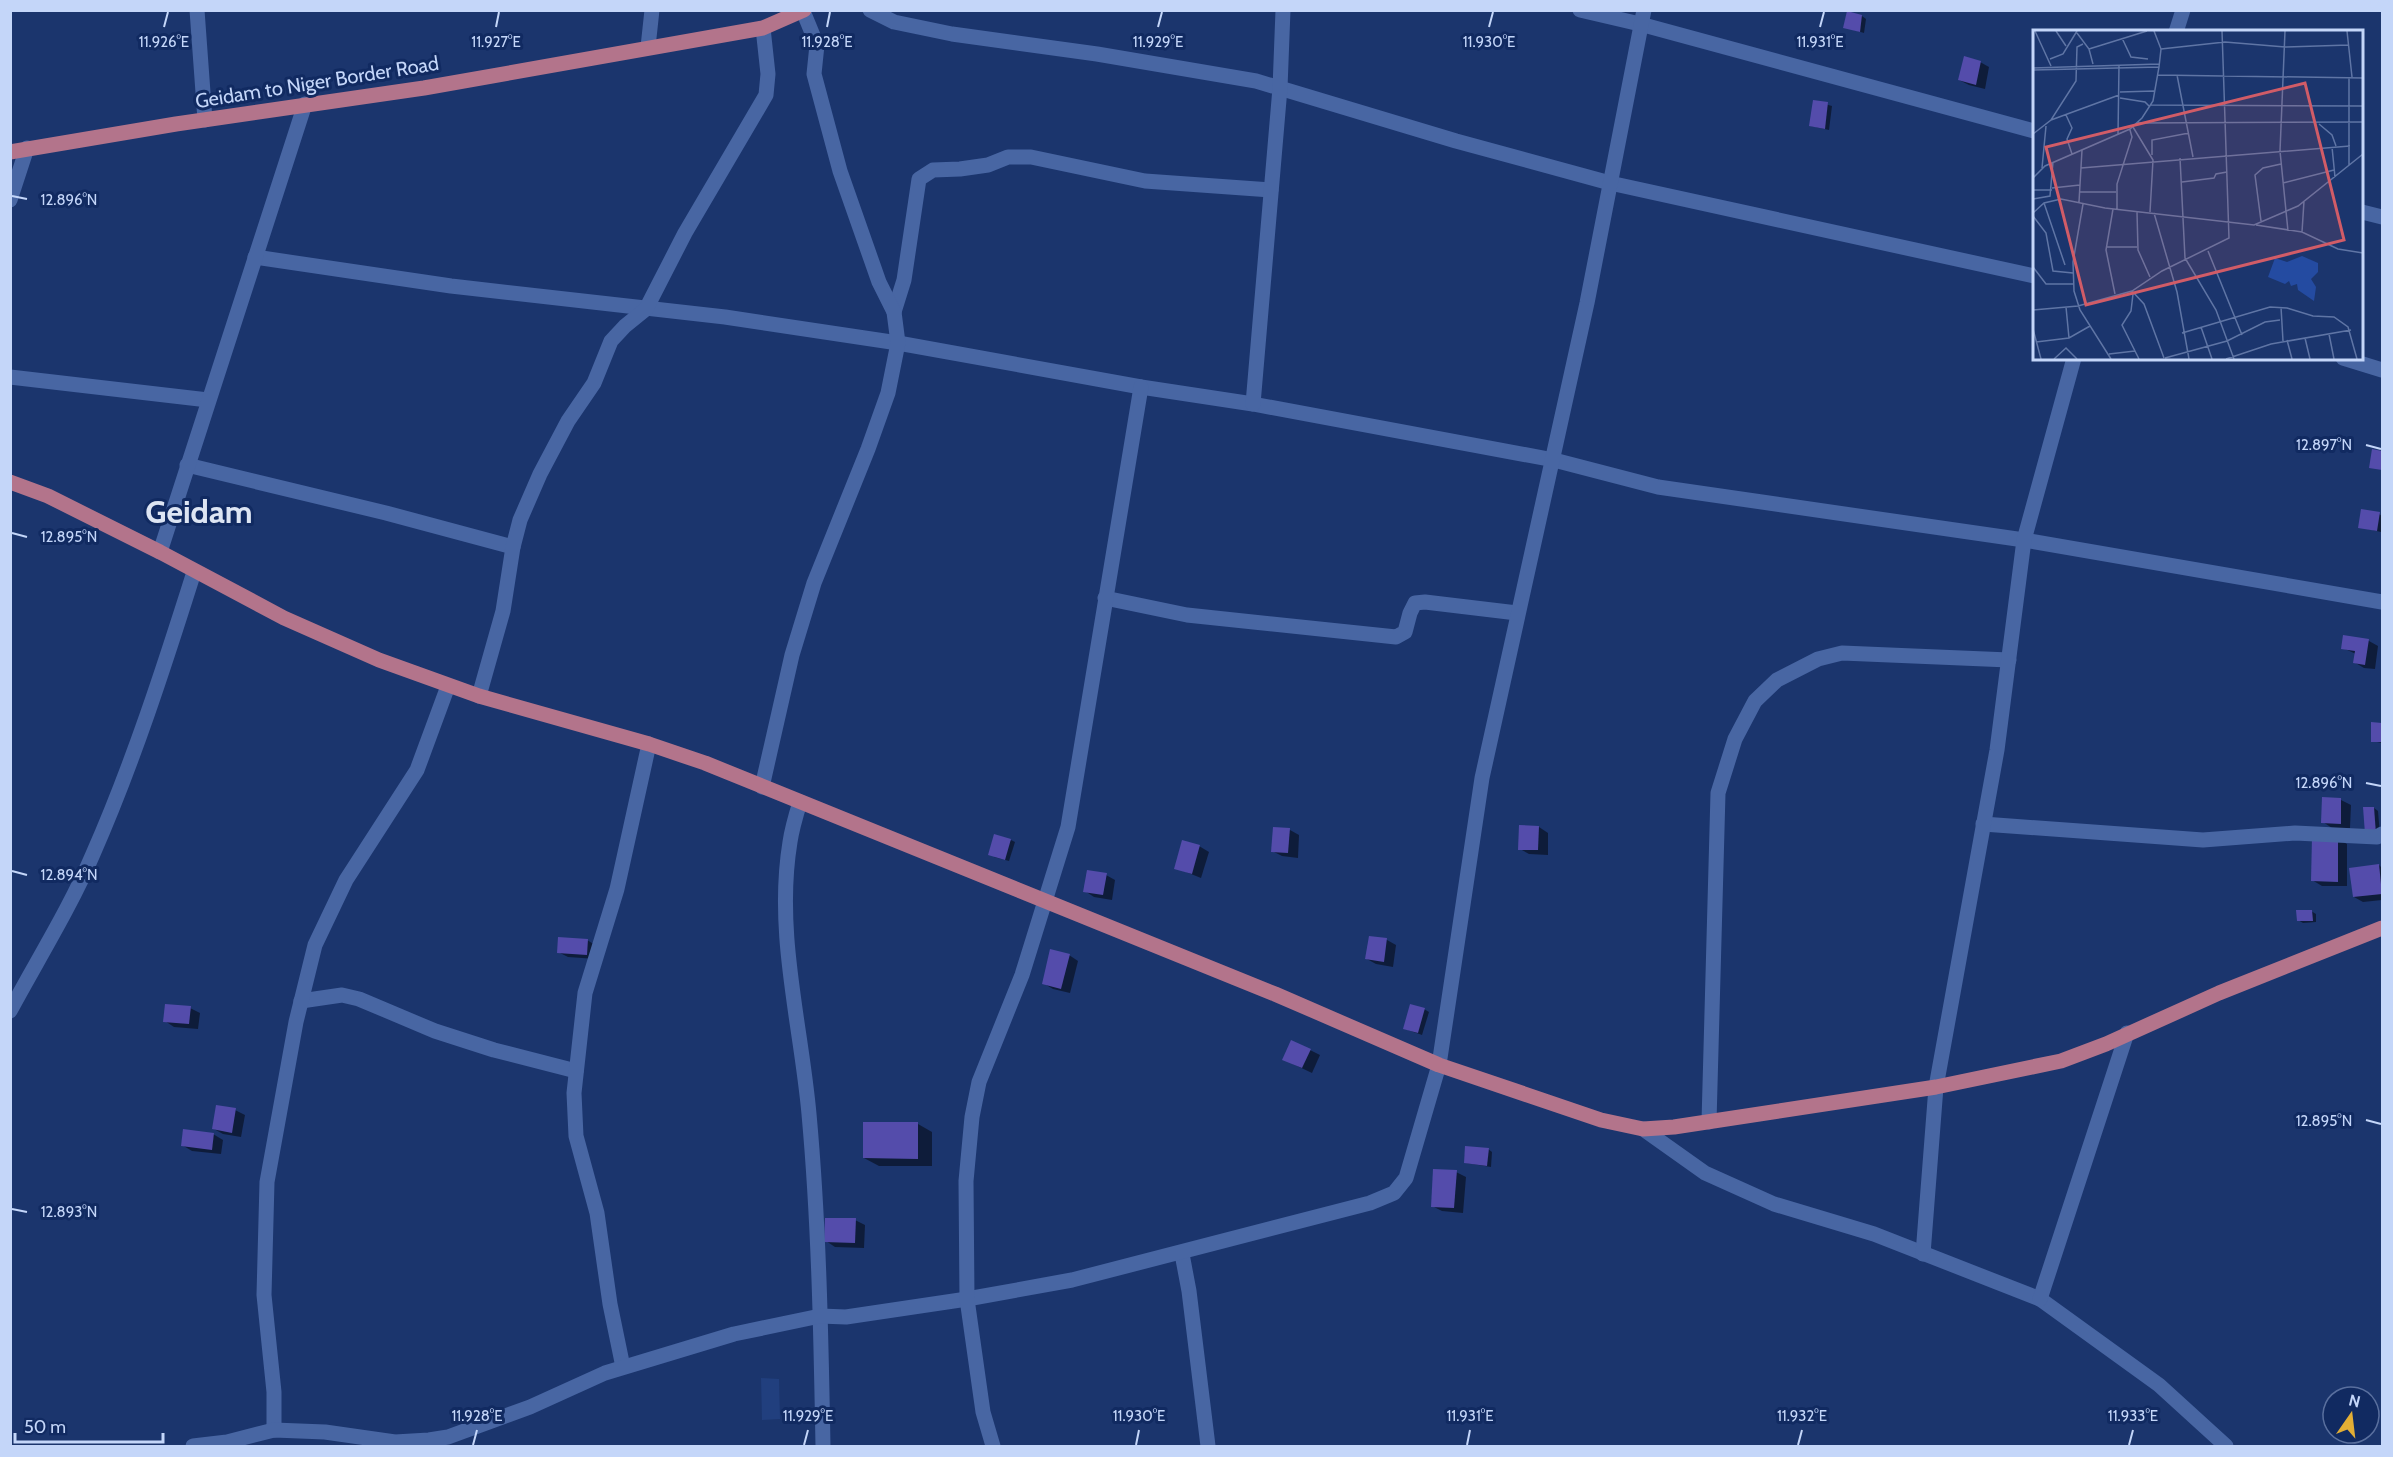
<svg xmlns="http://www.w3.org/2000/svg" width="2393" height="1457" font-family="Cabin,sans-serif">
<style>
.built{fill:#213f7e}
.shadow{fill:#0007}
.building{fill:#544cab}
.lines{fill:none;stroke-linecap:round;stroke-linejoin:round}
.minor{stroke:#4866a3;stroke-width:15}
.primary{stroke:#b3748b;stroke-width:15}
.ticks{fill:none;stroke:#c4d6f9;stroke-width:2}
.labels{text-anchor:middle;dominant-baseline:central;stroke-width:6;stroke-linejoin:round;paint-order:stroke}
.street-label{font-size:20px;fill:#c4d6f9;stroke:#112a61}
.town-label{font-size:32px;font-weight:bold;fill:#dde5f3;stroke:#112a61}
.inset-road{fill:none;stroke:#5f75a5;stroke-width:1.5}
.view{fill:#d15c67;fill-opacity:0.15;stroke:#d15c67;stroke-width:3}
.inset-edge{fill:none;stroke:#c4d6f9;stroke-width:3}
.ticks-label{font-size:15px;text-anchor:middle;fill:#c4d6f9;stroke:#112a61;stroke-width:6;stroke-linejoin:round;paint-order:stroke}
</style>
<rect width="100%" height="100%" fill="#1b356d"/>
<polygon class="built" points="761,1378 779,1379 780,1419 762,1420"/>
<g class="shadow">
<polygon points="1862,16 1866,19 1864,33 1844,27"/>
<polygon points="1980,62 1989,67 1985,89 1969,85 1959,80"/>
<polygon points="1814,101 1832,106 1829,130 1811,126"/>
<polygon points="2379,514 2382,516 2381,532 2359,527"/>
<polygon points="2344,637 2369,641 2378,646 2375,669 2364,668 2354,662 2356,654 2343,648"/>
<polygon points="2373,724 2382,724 2382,743 2372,741"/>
<polygon points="2324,799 2341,800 2351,805 2350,828 2332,828 2323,822"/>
<polygon points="2374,808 2378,811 2380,835 2370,836 2364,809"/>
<polygon points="1539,827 1548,833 1548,855 1529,854 1520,849"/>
<polygon points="1290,830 1299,835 1298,858 1282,856 1272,851"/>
<polygon points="2338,839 2347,844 2347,886 2322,886 2312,880"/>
<polygon points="1011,840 1015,842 1009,861 994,857"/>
<polygon points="1199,846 1209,852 1201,878 1176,868"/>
<polygon points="2379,865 2382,868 2382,900 2363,902 2354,897"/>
<polygon points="1106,875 1115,880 1112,900 1094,897 1085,891"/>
<polygon points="2311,911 2316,914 2316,922 2303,923 2298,920"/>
<polygon points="1370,937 1387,940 1396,945 1393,967 1376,964 1367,959"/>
<polygon points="587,940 597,946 596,959 568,957 558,952"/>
<polygon points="1069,955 1078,961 1070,993 1053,989 1043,983"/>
<polygon points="190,1008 200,1013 198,1029 174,1027 165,1021"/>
<polygon points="1424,1009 1429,1012 1422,1035 1405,1029"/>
<polygon points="1310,1050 1320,1055 1312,1073 1293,1064"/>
<polygon points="235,1110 245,1115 241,1137 223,1134 214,1129"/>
<polygon points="918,1124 932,1132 932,1166 879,1166 864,1158"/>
<polygon points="213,1134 223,1140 221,1154 192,1151 182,1145"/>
<polygon points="1488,1149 1492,1152 1491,1167 1466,1163"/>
<polygon points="1456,1172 1466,1177 1463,1213 1442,1211 1432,1206"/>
<polygon points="855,1220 865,1225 864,1248 835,1247 826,1241"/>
</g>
<g class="building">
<polygon points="1847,11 1862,15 1860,32 1843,28"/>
<polygon points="1964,56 1981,61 1976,85 1958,80"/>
<polygon points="1813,100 1828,102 1825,129 1809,126"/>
<polygon points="2372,449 2382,451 2382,470 2369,468"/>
<polygon points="2361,509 2380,512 2377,531 2358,528"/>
<polygon points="2343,635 2369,639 2365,665 2353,663 2355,651 2341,649"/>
<polygon points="2371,722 2382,723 2382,742 2371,742"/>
<polygon points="2322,797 2341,798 2341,824 2321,823"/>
<polygon points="2363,807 2374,807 2376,834 2365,834"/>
<polygon points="1519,825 1539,826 1538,850 1518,850"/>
<polygon points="1273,827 1290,828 1288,853 1271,852"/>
<polygon points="994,834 1011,839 1005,860 988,855"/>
<polygon points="2312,837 2338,837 2338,882 2311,881"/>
<polygon points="1182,840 1200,845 1192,874 1174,869"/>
<polygon points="2379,864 2382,894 2353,897 2349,868"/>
<polygon points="1087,870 1107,873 1103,895 1083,892"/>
<polygon points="2296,910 2312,910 2313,921 2297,921"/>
<polygon points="1369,936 1387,938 1384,962 1365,959"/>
<polygon points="558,937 588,939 587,955 557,953"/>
<polygon points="1050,949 1070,954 1061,989 1042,984"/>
<polygon points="165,1004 191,1006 189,1024 163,1022"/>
<polygon points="1410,1004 1425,1008 1418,1033 1403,1029"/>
<polygon points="1291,1040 1311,1049 1302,1068 1282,1060"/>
<polygon points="216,1105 236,1108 232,1133 212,1129"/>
<polygon points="863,1122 918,1122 918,1159 863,1158"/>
<polygon points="183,1129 214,1133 212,1150 181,1146"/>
<polygon points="1465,1146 1489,1148 1487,1166 1464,1163"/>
<polygon points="1433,1169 1457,1170 1454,1208 1431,1207"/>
<polygon points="825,1218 856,1218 855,1243 824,1242"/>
</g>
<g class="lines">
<g class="minor">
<polyline points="197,10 205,120"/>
<polyline points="870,10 894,22 952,34 1097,54 1256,81 1456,141 1610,183 2034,276"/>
<polyline points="1580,10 1640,24 2034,131"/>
<polyline points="2176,32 2183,10"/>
<polyline points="648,47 652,10"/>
<polyline points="10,200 27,148"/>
<polyline points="2362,212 2382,217"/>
<polyline points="255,257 451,286 725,317 898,343 1141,387 1253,404 1554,460 1658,487 2024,540 2382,602"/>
<polyline points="894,312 904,280 919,179 933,170 960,169 988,165 1008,157 1031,157 1145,181 1271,190"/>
<polyline points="2343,358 2382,370"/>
<polyline points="10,377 208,400"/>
<polyline points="1253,404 1280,88 1283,10"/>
<polyline points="187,465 386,513 513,547"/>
<polyline points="160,552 305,104"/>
<polyline points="1105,598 1187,615 1396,637 1405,632 1410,613 1415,603 1425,602 1517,613"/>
<polyline points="479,696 503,611 513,547 520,520 540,474 568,421 594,383 611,341 625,326 646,309 685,233 766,95 768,74 763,28"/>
<polyline points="762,787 792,655 814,583 868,449 888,393 898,343 894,312 879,282 840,171 814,74 817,45 803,11"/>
<path d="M 800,802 C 796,815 792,828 790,842 C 775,933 801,1024 809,1114 C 819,1224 821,1336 823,1446"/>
<polyline points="1983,824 2203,840 2295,833 2377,837 2382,834"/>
<polyline points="301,1001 342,995 359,999 435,1031 494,1050 576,1071"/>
<path d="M 10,1011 C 38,959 70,908 93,854 C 133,763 164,667 194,572"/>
<polyline points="1709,1122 1718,793 1735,739 1755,701 1777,680 1818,659 1842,653 2009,660"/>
<polyline points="1643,1129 1705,1173 1774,1204 1874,1234 2040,1299 2159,1385 2226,1446"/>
<polyline points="1182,1254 1189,1291 1208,1446"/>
<polyline points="1923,1254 1936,1087 1997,750 2024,540 2074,358"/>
<polyline points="2040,1299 2127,1033"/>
<polyline points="623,1367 610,1304 597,1213 576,1136 574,1093 585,993 617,889 649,744"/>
<polyline points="274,1430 274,1392 264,1295 267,1182 296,1022 315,945 346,880 417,770 448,686"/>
<polyline points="193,1446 227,1442 274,1430 325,1432 395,1442 429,1440 448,1437 530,1407 605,1373 734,1334 820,1316 846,1317 967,1299 1072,1280 1370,1203 1394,1193 1406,1178 1439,1065 1482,778 1587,303 1644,10"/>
<polyline points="993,1446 983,1412 967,1299 966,1181 972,1117 979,1082 1022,975 1068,827 1141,387"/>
</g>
<g class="primary">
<polyline points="10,152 176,124 424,88 763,28 804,10"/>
<polyline points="10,482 48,496 160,552 284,618 379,660 479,696 649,744 705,763 1275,994 1439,1065 1601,1120 1643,1129 1674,1127 1936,1087 2061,1061 2106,1044 2219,993 2382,928"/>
</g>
</g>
<path class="ticks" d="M 164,27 L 168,12M 496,27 L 499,12M 827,27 L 830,12M 1158,27 L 1162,12M 1489,27 L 1493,12M 1820,27 L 1824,12M 12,196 L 27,199M 2366,445 L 2381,449M 12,533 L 27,537M 2366,783 L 2381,786M 12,871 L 27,875M 2366,1120 L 2381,1124M 12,1209 L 27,1212M 473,1445 L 477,1430M 804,1445 L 808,1430M 1136,1445 L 1139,1430M 1467,1445 L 1470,1430M 1798,1445 L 1802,1430M 2129,1445 L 2133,1430"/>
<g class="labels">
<g class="street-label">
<text transform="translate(317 82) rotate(-9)">Geidam to Niger Border Road</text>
</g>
<g class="town-label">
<text x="199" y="511">Geidam</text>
</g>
</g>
<g transform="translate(2033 30)">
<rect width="330" height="330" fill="#1b356d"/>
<path d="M 269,226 L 285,233 L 285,242 L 278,249 L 283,257 L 281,271 L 265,260 L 264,254 L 258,256 L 256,251 L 252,254 L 235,247 L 242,228 L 254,232 Z" fill="#244ba1"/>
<path class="inset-road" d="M 2,1 L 18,36M 23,1 L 33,16M 252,1 L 247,121 L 255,201M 314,1 L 319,47M 44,3 L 56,19 L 60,34M 89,8 L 98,27 L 115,29M 56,19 L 114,1M 128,19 L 192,12 L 252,17 L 316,15M 17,29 L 30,24 L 44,1M 0,38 L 126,34M 0,40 L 126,37M 125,45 L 330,48M 144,45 L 160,127M 87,62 L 121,61M 87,68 L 112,72 L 117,77M 118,75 L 330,76M 33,85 L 39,98 L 34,109 L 39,124M 18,90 L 86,65M 105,93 L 330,92M 286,94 L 299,105 L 303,116M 100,97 L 120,130 L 117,182M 0,104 L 18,90 L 43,51 L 44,17 L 50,14M 85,105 L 86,36M 299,117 L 302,147M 119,125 L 119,110 L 156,103M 147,128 L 152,228 L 183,280 L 201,329M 316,136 L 316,48M 9,138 L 13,96M 48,138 L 317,116M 0,148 L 12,136 L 97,99 L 109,88 L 120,71 L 126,37 L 128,19 L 121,1M 149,152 L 181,148 L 183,144 L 194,142M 250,153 L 301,140M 19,158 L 47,155M 0,160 L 19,160M 46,162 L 83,162M 0,169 L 17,166 L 20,132M 46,172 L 49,120M 11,173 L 32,235M 50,174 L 40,232 L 41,261 L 47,280 L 78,329M 80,179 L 73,220 L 82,264M 84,179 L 84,154 L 99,107 L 97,100M 104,182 L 105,220 L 117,247M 0,183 L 11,173 L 28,169 L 72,178 L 221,195 L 265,176 L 330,124M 121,183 L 144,262 L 156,329M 0,186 L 13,203 L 20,241 L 40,243M 228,191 L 222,145 L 230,138 L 248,134M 223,195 L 269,202 L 305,219 L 330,223M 269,202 L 271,171M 73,217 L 104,217M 175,221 L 209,305M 0,237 L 13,254 L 40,254M 99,261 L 111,274 L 131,328M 100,264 L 98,281 L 89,295 L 106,329M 33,277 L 36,308M 248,277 L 250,311M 0,280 L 45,276 L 99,261 L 129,241 L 196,208 L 189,1M 168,297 L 179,329M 0,299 L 8,329M 149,303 L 237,277 L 254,278 L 280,286 L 301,287 L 315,297 L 324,329M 296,304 L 301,329M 272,308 L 277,329M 254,310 L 259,329M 3,312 L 36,308 L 57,296M 76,324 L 102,321M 132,328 L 194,311 L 232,292 L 247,290M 21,329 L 33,318 L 44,329M 193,329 L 238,314 L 318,300"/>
<path class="view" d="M 272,53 L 311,210 L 53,275 L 13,117 Z"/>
<rect width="330" height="330" class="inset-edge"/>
</g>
<g class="ticks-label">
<text x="1820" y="47">11.931°E</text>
<text x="164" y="47">11.926°E</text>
<text x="496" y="47">11.927°E</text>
<text x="827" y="47">11.928°E</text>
<text x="1158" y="47">11.929°E</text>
<text x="1489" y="47">11.930°E</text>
<text x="69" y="205">12.896°N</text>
<text x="2324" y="450">12.897°N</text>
<text x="69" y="542">12.895°N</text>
<text x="2324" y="788">12.896°N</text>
<text x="69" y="880">12.894°N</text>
<text x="2324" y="1126">12.895°N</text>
<text x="69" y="1217">12.893°N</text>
<text x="477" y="1421">11.928°E</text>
<text x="808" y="1421">11.929°E</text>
<text x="1139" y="1421">11.930°E</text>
<text x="1470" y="1421">11.931°E</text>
<text x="1802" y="1421">11.932°E</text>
<text x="2133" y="1421">11.933°E</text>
</g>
<rect width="2393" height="1457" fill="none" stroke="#c4d6f9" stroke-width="24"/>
<g transform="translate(2351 1415) rotate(14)"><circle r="28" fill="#112a61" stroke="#596f9e" stroke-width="1.5"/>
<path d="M0-4.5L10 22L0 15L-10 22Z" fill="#e3ae35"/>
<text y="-9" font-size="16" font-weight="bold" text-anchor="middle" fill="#c4d6f9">N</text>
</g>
<path d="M15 1433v9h148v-9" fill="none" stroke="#c4d6f9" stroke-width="3"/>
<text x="24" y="1433" font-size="18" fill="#c4d6f9" stroke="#112a61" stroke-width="4.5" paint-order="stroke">50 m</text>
</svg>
